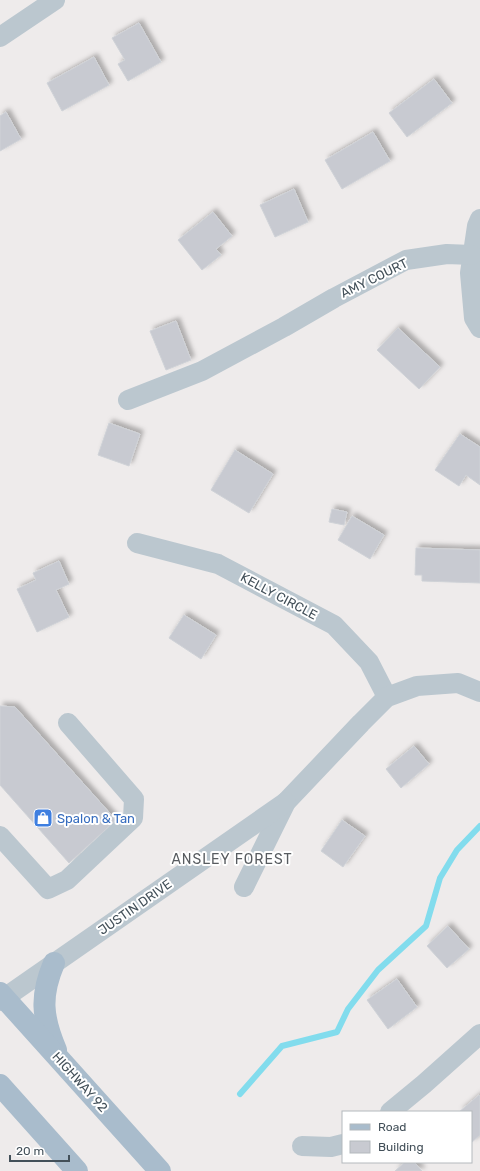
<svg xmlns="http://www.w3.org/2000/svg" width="480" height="1171" font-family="Rubik,sans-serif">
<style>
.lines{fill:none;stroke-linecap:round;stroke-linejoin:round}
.stream{stroke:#82dced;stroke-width:6}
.building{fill:#c8cad1;stroke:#cfd2d7;filter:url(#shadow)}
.minor{stroke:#bbc7cf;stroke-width:20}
.major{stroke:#a9bccc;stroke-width:22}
.labels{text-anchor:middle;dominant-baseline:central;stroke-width:4;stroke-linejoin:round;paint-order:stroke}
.street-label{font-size:13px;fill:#435059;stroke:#fff}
.shop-label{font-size:13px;fill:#366cbe;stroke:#fff;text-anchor:start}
.neighbourhood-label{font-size:14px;letter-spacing:1px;fill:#585c60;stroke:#fff}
</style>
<defs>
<filter id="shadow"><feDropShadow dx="3.5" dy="-3.5" stdDeviation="2" flood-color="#0004"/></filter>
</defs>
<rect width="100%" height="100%" fill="#eeebeb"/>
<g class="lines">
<polyline class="stream" points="240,1094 282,1046 337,1032 348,1009 378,970 426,926 440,878 457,850 480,826"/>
</g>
<g class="building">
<polygon points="139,23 161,62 128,81 118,64 125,60 112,38"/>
<polygon points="94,57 109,85 62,111 47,83"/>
<polygon points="434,79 452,103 407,137 389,113"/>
<polygon points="6,112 21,139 0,151 0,116"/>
<polygon points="373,132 390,161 342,189 325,160"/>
<polygon points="294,189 308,222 275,237 260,205"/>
<polygon points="213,212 232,236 216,249 221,255 202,270 178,240"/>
<polygon points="176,321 191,360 166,370 150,331"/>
<polygon points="398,328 440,367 419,389 377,350"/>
<polygon points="109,423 140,434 129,466 98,455"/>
<polygon points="460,434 480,447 480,485 466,475 459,486 435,470"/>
<polygon points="235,450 273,474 249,513 211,490"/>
<polygon points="332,509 347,512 344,525 329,522"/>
<polygon points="352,516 384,535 370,559 338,540"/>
<polygon points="416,548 480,550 480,583 422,581 422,575 415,575"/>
<polygon points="59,561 69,584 56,590 69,617 37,632 17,589 36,580 33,573"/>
<polygon points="184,615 216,635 201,659 169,638"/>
<polygon points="0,706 15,707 116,820 69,863 0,785"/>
<polygon points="414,746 429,764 401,788 386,769"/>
<polygon points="342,820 365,836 343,867 321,851"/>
<polygon points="448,926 469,949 447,968 427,946"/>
<polygon points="397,979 417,1007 388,1029 367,1000"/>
<polygon points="479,1095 480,1096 480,1135 471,1143 471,1112 459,1112"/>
<polygon points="405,1162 414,1162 422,1171 395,1171"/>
</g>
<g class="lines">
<g class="minor">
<polyline points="0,37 55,0"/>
<polyline points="480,219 477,226 470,273 474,318 480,328"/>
<polyline points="128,400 202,371 284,327 334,298 406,260 447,254 472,255"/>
<polyline points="137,543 218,564 334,625 369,662 387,697"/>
<polyline points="0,836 48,889 67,880 133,818 134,799 68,723"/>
<polyline points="244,887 286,802 361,723 387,697 417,686 458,683 480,692"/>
<polyline points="0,1001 286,802"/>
<polyline points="390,1112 424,1084 480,1034"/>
<polyline points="302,1146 331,1147 343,1144"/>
</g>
<g class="major">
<path d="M 54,963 C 40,996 42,1017 56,1050"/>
<polyline points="0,993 160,1171"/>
<polyline points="0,1085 77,1171"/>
</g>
</g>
<defs>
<symbol id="shop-square" viewBox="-11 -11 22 22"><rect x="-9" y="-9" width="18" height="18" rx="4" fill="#3f7fe0" stroke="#fff"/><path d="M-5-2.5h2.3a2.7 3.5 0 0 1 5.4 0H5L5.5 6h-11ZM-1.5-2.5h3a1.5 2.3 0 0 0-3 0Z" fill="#fff"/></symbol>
</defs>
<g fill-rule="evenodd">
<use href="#shop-square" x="32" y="807" width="22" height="22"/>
</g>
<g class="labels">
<g class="street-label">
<text transform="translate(374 278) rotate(-26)">AMY COURT</text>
<text transform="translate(279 596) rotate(28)">KELLY CIRCLE</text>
<text transform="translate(135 907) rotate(-35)">JUSTIN DRIVE</text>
<text transform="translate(80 1082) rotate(48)">HIGHWAY 92</text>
</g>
<g class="shop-label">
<text x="57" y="818">Spalon &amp; Tan</text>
</g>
<g class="neighbourhood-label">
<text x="232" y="859">ANSLEY FOREST</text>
</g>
</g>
<rect x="342" y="1111" width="130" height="52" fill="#ffffff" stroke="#b4b9bd"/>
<rect x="350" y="1124" width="20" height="6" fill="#a9bccc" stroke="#b4b9bd"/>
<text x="378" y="1131" font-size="12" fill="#435059">Road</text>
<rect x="350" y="1141" width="20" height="12" fill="#c8cad1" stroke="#b4b9bd"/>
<text x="378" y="1151" font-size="12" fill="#435059">Building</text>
<path d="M10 1155v6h59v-6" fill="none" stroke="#435059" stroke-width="2"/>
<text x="16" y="1155" font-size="12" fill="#435059" stroke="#ffffff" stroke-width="3" paint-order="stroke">20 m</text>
</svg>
